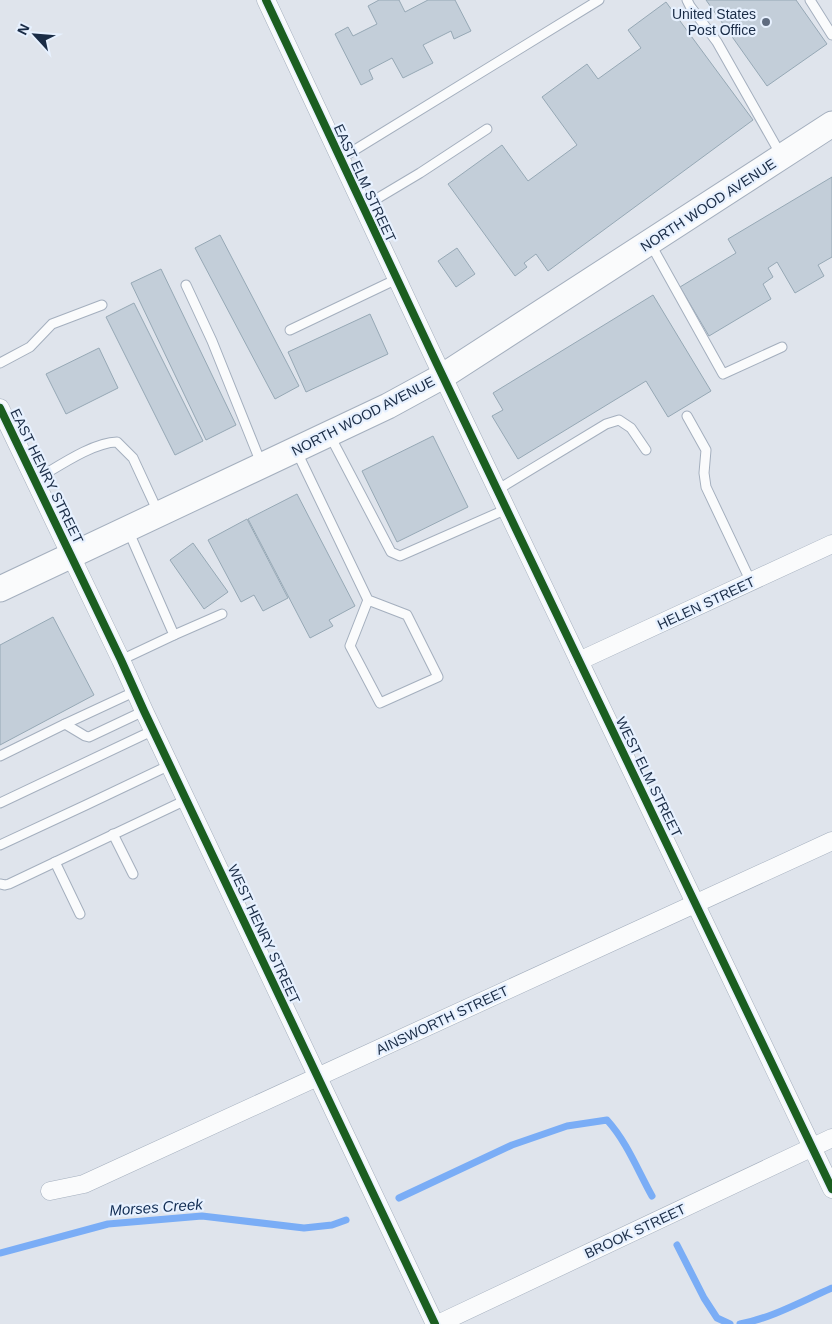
<svg xmlns="http://www.w3.org/2000/svg" width="832" height="1324" font-family="Arial,sans-serif">
<style>
.lines{fill:none;stroke-linecap:round;stroke-linejoin:round}
.stream{stroke:#7aadf6;stroke-width:7}
.building{fill:#c3ced9;stroke:#96a8b5}
.service-casing{stroke:#a4afbe;stroke-width:11}
.minor-casing{stroke:#a4afbe;stroke-width:19}
.secondary-casing{stroke:#a4afbe;stroke-width:27}
.service{stroke:#fafbfc;stroke-width:9}
.minor{stroke:#fafbfc;stroke-width:18}
.secondary{stroke:#fafbfc;stroke-width:25}
.cycleway-casing{stroke:#e7f1ff;stroke-width:11}
.cycleway{stroke:#1b5e20;stroke-width:8}
.poi-dot{fill:#5f6c80;stroke:#e7f1ff;stroke-width:2}
.labels{text-anchor:middle;dominant-baseline:central;stroke-width:4.5;stroke-linejoin:round;paint-order:stroke}
.poi-label{font-size:14px;fill:#1a2c46;stroke:#e7f1ff;text-anchor:end}
.street-label{font-size:14px;fill:#1a2c46;stroke:#e7f1ff}
.water-label{font-size:15px;font-style:italic;fill:#102c53;stroke:#e7f1ff}
</style>
<rect width="100%" height="100%" fill="#dfe4ec"/>
<g class="lines">
<g class="stream">
<path d="M 399,1198 L 512,1145 L 567,1126 L 607,1120 C 627,1142 638,1171 652,1196"/>
<polyline points="677,1245 704,1298 717,1318 730,1324"/>
<polyline points="0,1253 108,1224 202,1216 304,1228 332,1225 346,1220"/>
<path d="M 740,1324 C 772,1318 802,1301 832,1288"/>
</g>
</g>
<g class="building">
<polygon points="379,0 399,0 405,12 428,0 455,0 471,31 454,39 451,31 423,45 433,63 403,78 392,58 369,70 373,79 361,85 335,34 348,27 353,36 377,24 368,6"/>
<polygon points="706,0 796,0 827,44 767,86"/>
<polygon points="666,2 753,120 548,271 536,254 524,263 527,267 515,276 448,184 502,145 528,181 577,145 542,97 587,64 598,79 641,48 628,30"/>
<polygon points="832,177 832,257 818,265 824,276 795,293 777,262 768,268 773,277 763,284 771,299 709,336 680,287 736,253 728,239"/>
<polygon points="220,235 299,386 275,399 195,248"/>
<polygon points="457,248 475,274 456,287 438,261"/>
<polygon points="161,269 236,425 206,440 131,283"/>
<polygon points="653,295 711,391 668,417 646,381 518,459 492,416 503,410 493,393"/>
<polygon points="134,303 203,441 175,455 106,317"/>
<polygon points="370,314 388,354 306,392 288,352"/>
<polygon points="99,348 118,388 66,414 46,374"/>
<polygon points="433,436 468,507 397,542 362,471"/>
<polygon points="297,494 355,606 329,620 333,626 310,638 248,519"/>
<polygon points="247,519 288,598 263,611 254,595 241,602 208,540"/>
<polygon points="193,543 228,592 204,609 170,560"/>
<polygon points="53,617 94,695 0,745 0,645"/>
</g>
<g class="lines">
<defs>
<g id="service">
<polyline points="687,0 690,6 717,42 781,155"/>
<polyline points="810,0 832,35"/>
<polyline points="340,159 599,0"/>
<polyline points="363,207 420,173 487,129"/>
<polyline points="650,243 723,374 782,347"/>
<polyline points="186,285 212,341 261,463"/>
<polyline points="290,330 397,279"/>
<polyline points="0,363 30,347 52,324 102,305"/>
<polyline points="687,416 706,450 704,473 706,487 751,582"/>
<polyline points="329,434 391,552 400,556 507,509"/>
<polyline points="296,450 368,600 407,615 438,677 380,703 350,646 368,600"/>
<path d="M 35,480 C 56,468 93,442 117,442 L 133,458 L 158,512"/>
<polyline points="497,490 606,424 619,420 631,428 646,450"/>
<polyline points="174,635 222,614"/>
<polyline points="121,660 174,635 128,530"/>
<polyline points="65,724 136,691"/>
<polyline points="0,756 65,724 85,736 89,737 144,711"/>
<polyline points="0,803 154,730"/>
<polyline points="113,834 133,874"/>
<polyline points="0,845 86,805 170,765"/>
<polyline points="55,862 80,914"/>
<polyline points="0,884 5,885 9,884 186,800"/>
</g>
<g id="minor">
<polyline points="266,0 436,362 832,1189"/>
<polyline points="0,408 121,660 144,711 435,1324"/>
<polyline points="579,661 832,544"/>
<polyline points="50,1191 84,1184 832,841"/>
<polyline points="438,1324 832,1138"/>
</g>
<polyline id="secondary" points="0,589 388,406 443,376 832,124"/>
</defs>
<use href="#service" class="service-casing"/>
<use href="#minor" class="minor-casing"/>
<use href="#secondary" class="secondary-casing"/>
<use href="#service" class="service"/>
<use href="#minor" class="minor"/>
<use href="#secondary" class="secondary"/>
<defs>
<g id="cycleway">
<polyline points="266,0 436,362 832,1189"/>
<polyline points="0,408 121,660 144,711 435,1324"/>
</g>
</defs>
<use href="#cycleway" class="cycleway-casing"/>
<use href="#cycleway" class="cycleway"/>
</g>
<circle class="poi-dot" cx="766" cy="22" r="5"/>
<g class="labels">
<g class="poi-label">
<text x="756" y="14">United States<tspan x="756" dy="16">Post Office</tspan></text>
</g>
<g class="street-label">
<text transform="translate(365 183) rotate(65)">EAST ELM STREET</text>
<text transform="translate(708 205) rotate(-33)">NORTH WOOD AVENUE</text>
<text transform="translate(363 416) rotate(-27)">NORTH WOOD AVENUE</text>
<text transform="translate(47 476) rotate(64)">EAST HENRY STREET</text>
<text transform="translate(706 603) rotate(-25)">HELEN STREET</text>
<text transform="translate(649 777) rotate(64)">WEST ELM STREET</text>
<text transform="translate(264 934) rotate(65)">WEST HENRY STREET</text>
<text transform="translate(442 1020) rotate(-25)">AINSWORTH STREET</text>
<text transform="translate(635 1231) rotate(-25)">BROOK STREET</text>
</g>
<g class="water-label">
<text transform="translate(156 1207) rotate(-4)">Morses Creek</text>
</g>
</g>
<g transform="translate(35 35) rotate(296)" stroke="#e7f1ff" stroke-width="4" paint-order="stroke">
<path d="M0-4L9 19L0 12L-9 19Z" fill="#1a2c46"/>
<text y="-8" font-size="14" font-weight="bold" text-anchor="middle" fill="#1a2c46">N</text>
</g>
</svg>
